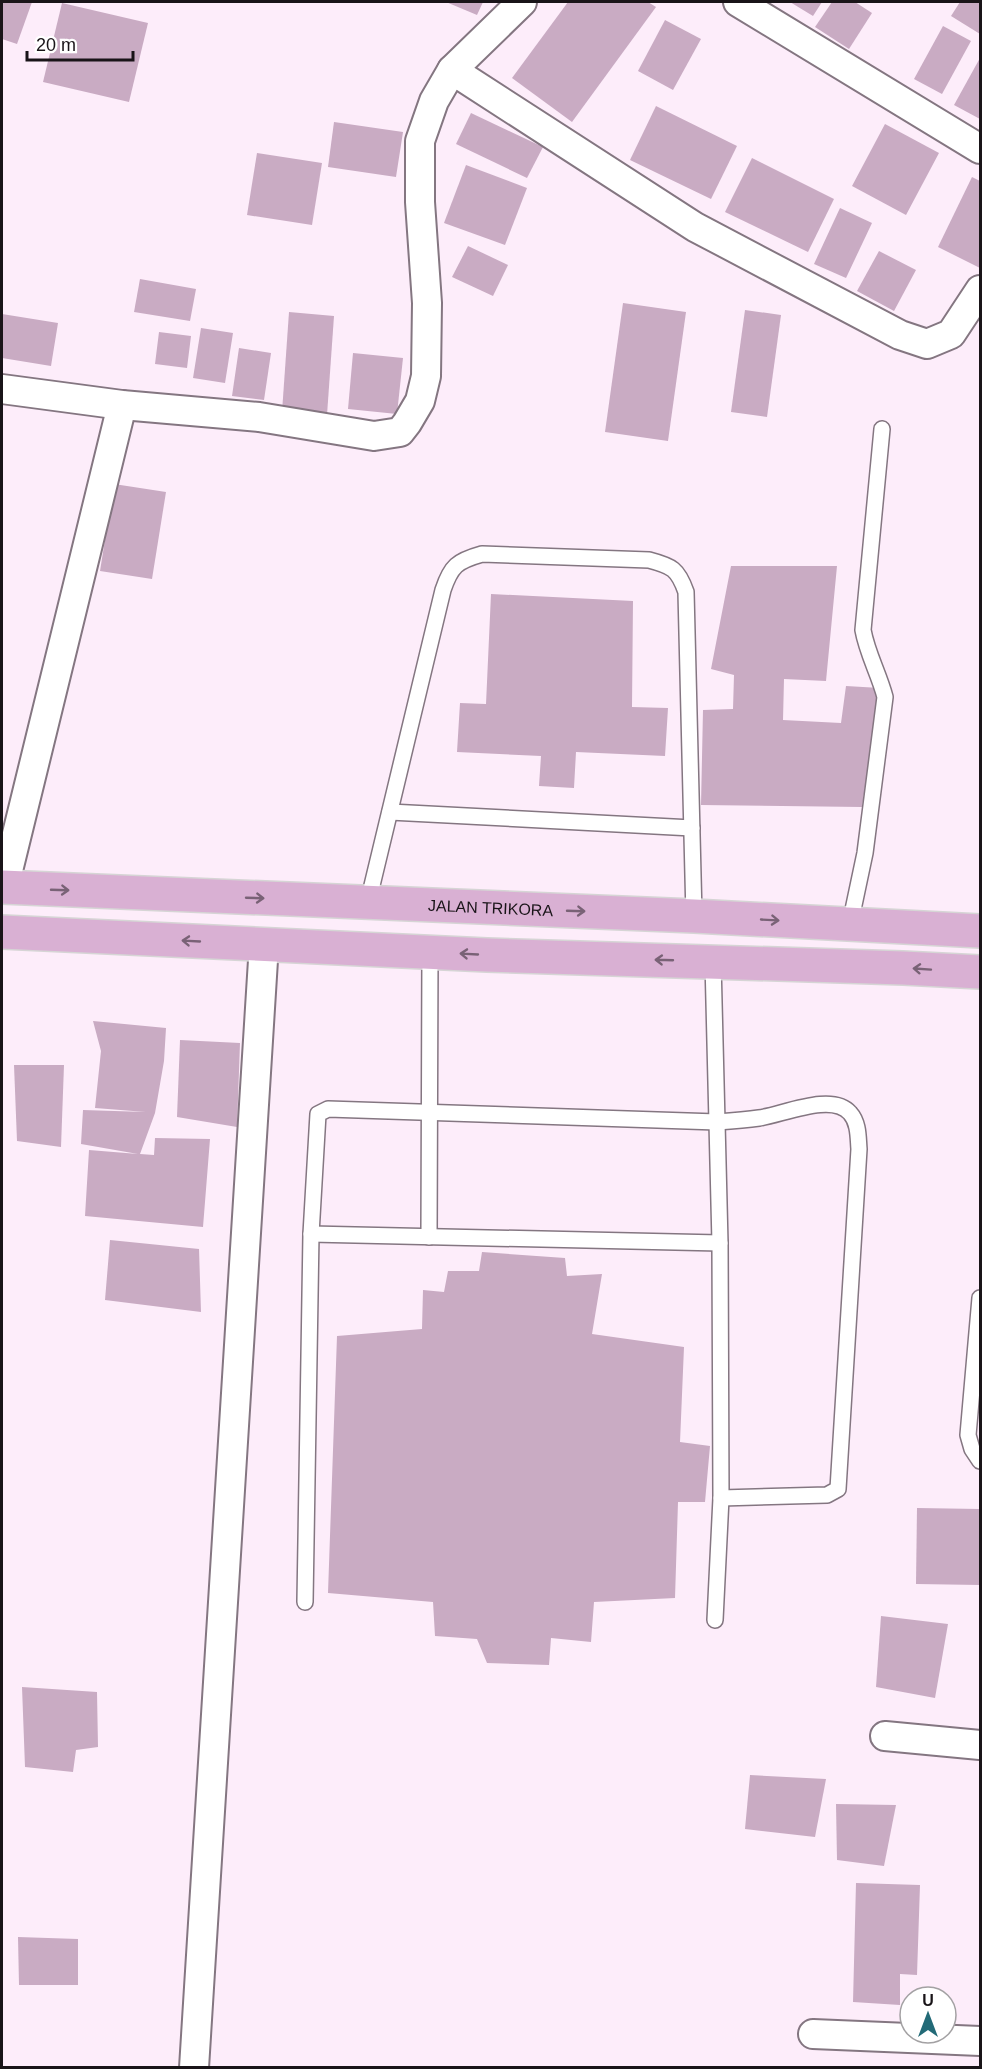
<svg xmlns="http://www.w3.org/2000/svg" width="982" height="2069" font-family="Arial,sans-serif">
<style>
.building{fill:#c9abc3}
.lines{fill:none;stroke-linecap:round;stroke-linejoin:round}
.service-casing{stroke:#847681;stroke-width:18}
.minor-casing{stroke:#847681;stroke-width:32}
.primary-casing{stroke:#d6d5d5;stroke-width:36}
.service{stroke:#fff;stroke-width:15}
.minor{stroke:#fff;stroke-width:28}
.primary{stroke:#d9b0d3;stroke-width:33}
.oneway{stroke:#796276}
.labels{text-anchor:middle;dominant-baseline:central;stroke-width:4.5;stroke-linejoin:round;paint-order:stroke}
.street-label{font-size:16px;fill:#191418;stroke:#fff}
</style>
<rect width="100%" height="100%" fill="#fdedfa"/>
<g class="building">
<polygon points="2,2 32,2 17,44 2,39"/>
<polygon points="446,2 483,2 477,15"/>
<polygon points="568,2 648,2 656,7 572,122 512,78"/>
<polygon points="790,2 822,2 813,16"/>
<polygon points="832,2 855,2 872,13 849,49 815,27"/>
<polygon points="960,2 980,2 980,34 951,16"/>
<polygon points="62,3 148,23 129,102 43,82"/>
<polygon points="665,20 701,39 673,90 638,71"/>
<polygon points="943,26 971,41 942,94 914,79"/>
<polygon points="980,58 980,119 954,105"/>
<polygon points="656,106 737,146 711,199 630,160"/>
<polygon points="471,113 543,147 527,178 456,144"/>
<polygon points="334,122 403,132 396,177 328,167"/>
<polygon points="885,124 939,153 906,215 852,186"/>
<polygon points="257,153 322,163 312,225 247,215"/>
<polygon points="752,158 834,199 808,252 725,212"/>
<polygon points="466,165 527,188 505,245 444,223"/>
<polygon points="972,177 980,181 980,268 938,247"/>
<polygon points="840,208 872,223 846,278 814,264"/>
<polygon points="468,246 508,265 493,296 452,277"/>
<polygon points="879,251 916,270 894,311 857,291"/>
<polygon points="140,279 196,289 190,321 134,312"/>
<polygon points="623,303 686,312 668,441 605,432"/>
<polygon points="745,310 781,315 767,417 731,412"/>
<polygon points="289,312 334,316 327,415 282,412"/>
<polygon points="2,314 58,323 51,366 2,358"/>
<polygon points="201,328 233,333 225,383 193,378"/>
<polygon points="159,332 191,336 187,368 155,364"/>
<polygon points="239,348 271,353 264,400 232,396"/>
<polygon points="353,353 403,358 397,414 348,409"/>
<polygon points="114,484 166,492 152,579 100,571"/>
<polygon points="731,566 837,566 826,681 784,679 783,720 841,723 846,686 880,688 862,807 701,805 703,710 733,709 734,675 711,669"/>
<polygon points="491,594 633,601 632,707 668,708 665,756 576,752 574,788 539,786 541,756 457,752 460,703 486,704"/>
<polygon points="93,1021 166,1028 164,1061 155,1113 140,1154 154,1155 155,1138 210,1139 203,1227 85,1216 89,1150 138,1154 81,1144 83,1110 146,1112 95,1108 101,1051"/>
<polygon points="180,1040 240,1043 237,1127 177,1117"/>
<polygon points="14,1065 64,1065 61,1147 17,1141"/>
<polygon points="110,1240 199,1249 201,1312 105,1300"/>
<polygon points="482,1252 565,1258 567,1276 602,1274 592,1334 684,1347 680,1442 710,1446 705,1502 678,1502 675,1598 594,1602 591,1642 551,1638 549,1665 487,1663 477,1639 435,1636 433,1602 328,1593 337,1336 422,1329 423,1290 444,1292 448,1271 479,1271"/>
<polygon points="917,1508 980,1509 980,1585 916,1584"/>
<polygon points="881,1616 948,1624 935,1698 876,1687"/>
<polygon points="22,1687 97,1692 98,1747 76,1750 73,1772 25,1767"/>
<polygon points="750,1775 826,1779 815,1837 745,1829"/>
<polygon points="836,1804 896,1805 884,1866 837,1860"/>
<polygon points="856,1883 920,1885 917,1975 900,1974 900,2005 853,2002"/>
<polygon points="18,1937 78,1939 78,1985 19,1985"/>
</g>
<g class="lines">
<defs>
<g id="service">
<polyline points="390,812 692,828"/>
<path d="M 368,902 L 443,590 C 451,566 457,561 482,554 L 649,560 C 672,566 678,569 686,592 L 694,916"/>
<path d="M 850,924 L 865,853 L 885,697 C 879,674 867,653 863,630 L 882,429"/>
<polyline points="713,962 720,1243 721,1498 715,1620"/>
<polyline points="311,1234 720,1243"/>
<polyline points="429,1237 430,952"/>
<polyline points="980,1298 968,1435 972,1449 980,1461"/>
<path d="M 305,1602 L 311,1234 L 318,1114 L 328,1109 L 717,1122 C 731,1121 745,1120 759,1118 C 782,1115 832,1092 850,1113 C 859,1123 858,1138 859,1149 L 838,1489 L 827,1495 L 721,1498"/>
</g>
<g id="minor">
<polyline points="738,2 980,149"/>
<polyline points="452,70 695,227 900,335 927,344 951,334 980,290"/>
<polyline points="2,389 122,405 259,417 374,436 400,432 407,423 420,401 426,376 427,303 420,202 420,141 434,101 452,70 522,2"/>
<polyline points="4,887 122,405"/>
<polyline points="885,1736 980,1745"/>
<polyline points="813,2034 980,2041"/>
<polyline points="194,2068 264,944"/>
</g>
<g id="primary">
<path id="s1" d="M 2,887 L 694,916 L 980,931"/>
<polyline points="2,932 487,955 903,968 980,972"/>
</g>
</defs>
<use href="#service" class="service-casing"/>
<use href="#minor" class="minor-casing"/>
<use href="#primary" class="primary-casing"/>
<use href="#service" class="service"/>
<use href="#minor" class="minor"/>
<use href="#primary" class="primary"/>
</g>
<defs><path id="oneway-shaft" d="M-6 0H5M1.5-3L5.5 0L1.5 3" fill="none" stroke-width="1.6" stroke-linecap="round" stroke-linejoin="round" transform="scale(1.5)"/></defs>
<g class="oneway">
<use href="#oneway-shaft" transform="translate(60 890) rotate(2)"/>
<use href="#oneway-shaft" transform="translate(255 898) rotate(2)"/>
<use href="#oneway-shaft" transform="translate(576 911) rotate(2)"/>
<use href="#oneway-shaft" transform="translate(770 920) rotate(3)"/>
<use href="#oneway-shaft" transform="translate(191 941) rotate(-177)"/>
<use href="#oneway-shaft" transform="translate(469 954) rotate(-177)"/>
<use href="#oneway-shaft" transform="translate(664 960) rotate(-178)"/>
<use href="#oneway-shaft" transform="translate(922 969) rotate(-176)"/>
</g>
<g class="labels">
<g class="street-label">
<text stroke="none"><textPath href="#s1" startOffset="489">JALAN TRIKORA</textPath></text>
</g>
</g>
<rect width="982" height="2069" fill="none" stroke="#191418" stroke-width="6"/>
<g transform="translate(928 2015)"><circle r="28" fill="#ffffff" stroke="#a3a1a3" stroke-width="1.5"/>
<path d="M0-4.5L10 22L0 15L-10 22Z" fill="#226a77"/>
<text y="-9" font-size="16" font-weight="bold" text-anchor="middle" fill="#191418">U</text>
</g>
<path d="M27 51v9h106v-9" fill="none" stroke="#191418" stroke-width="3"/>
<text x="36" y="51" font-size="18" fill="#191418" stroke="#ffffff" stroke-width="4.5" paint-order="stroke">20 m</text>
</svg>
